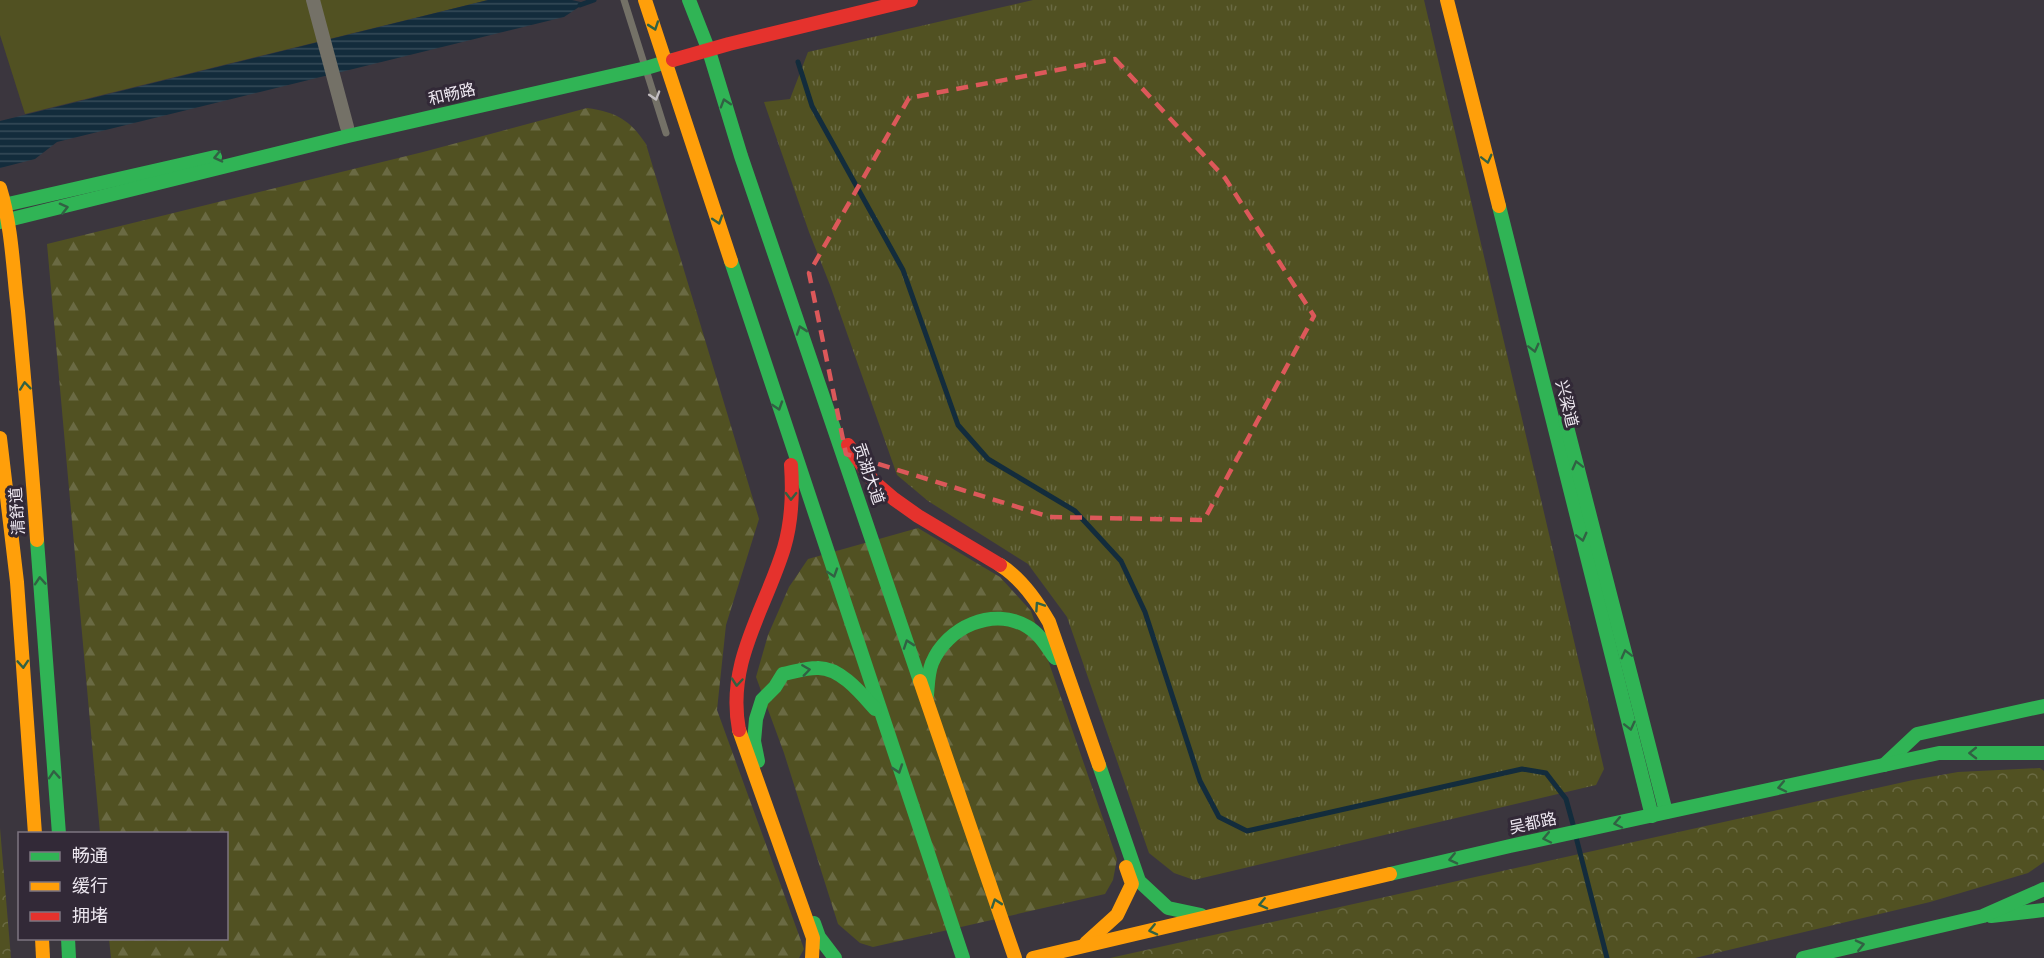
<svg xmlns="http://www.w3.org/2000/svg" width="2044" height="958" font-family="'Sofia Sans Condensed','Noto Sans SC',sans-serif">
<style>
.grass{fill:url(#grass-tufts)}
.forest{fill:url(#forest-firs)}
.park{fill:url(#park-crowns)}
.garden{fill:#515122}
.water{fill:url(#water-rules)}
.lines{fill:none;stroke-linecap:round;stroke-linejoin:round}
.stream{stroke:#132c3c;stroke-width:5}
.lane{stroke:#747167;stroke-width:7}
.street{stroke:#747167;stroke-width:14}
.fast{stroke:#30b455;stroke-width:14}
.slow{stroke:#ff9f0a;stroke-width:14}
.jam{stroke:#e5322d;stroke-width:14}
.oneway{stroke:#316143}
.oneway2{stroke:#c3bec1}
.marked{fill:none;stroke:#dc585a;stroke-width:4.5;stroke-dasharray:12 8;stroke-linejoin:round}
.labels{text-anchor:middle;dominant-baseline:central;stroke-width:6;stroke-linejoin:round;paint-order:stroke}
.street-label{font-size:16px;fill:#eee8f1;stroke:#322937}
</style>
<defs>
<pattern id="grass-tufts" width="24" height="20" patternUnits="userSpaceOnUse" patternTransform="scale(1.5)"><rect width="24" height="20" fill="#515122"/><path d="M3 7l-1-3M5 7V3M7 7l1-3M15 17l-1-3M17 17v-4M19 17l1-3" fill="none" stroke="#6a6a43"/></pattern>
<pattern id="forest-firs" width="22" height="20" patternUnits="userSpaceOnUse" patternTransform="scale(1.5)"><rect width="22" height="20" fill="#515122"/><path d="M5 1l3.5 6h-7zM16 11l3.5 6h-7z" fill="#6a6a43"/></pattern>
<pattern id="park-crowns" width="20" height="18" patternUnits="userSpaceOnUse" patternTransform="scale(1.5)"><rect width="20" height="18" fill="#515122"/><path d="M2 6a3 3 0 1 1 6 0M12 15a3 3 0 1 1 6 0" fill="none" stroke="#6a6a43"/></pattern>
<pattern id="water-rules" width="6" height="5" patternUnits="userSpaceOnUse" patternTransform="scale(1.5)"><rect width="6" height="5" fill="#132c3c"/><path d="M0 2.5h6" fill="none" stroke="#364b59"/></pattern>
</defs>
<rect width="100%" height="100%" fill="#3b363e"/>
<polygon class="grass" points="1033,0 1424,0 1604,769 1596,785 1194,880 1174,873 1149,853 1067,617 1028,564 928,501 897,475 830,285 809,232 764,102 790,99 808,52"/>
<g class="forest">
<path d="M 587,108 C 616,112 630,120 646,144 L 759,519 L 726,625 L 717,710 L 804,949 L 799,958 L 111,958 L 109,939 L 226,938 L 226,834 L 100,833 L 47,244 L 423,152 Z"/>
<polygon points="918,528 1000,577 1031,611 1117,859 1113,880 1105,894 873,947 860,943 838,924 784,753 756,677 768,635 789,587 808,559"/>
</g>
<g class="park">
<polygon points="2040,768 2044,771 2044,862 2028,873 1930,902 1695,958 1110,958 1913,780 1958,772"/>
<polygon points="0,828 11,958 0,958"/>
</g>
<polygon class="garden" points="0,0 488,0 25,114 0,35"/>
<polygon class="water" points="488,0 572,0 585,3 564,17 57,142 35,159 0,168 0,121"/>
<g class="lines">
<g class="stream">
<polyline points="580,5 594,0"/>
<polyline points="798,62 812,106 903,270 958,425 988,459 1075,511 1121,561 1145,612 1200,781 1219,817 1247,831 1522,769 1546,773 1566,799 1574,828"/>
<polyline points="1576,837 1607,958"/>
</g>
<polyline class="lane" points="624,0 666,133"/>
<polyline class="street" points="313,0 347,127"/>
<g class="fast">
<polyline points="689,0 709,51 741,156 920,681"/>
<polyline points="0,206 215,157"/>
<polyline points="1499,206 1652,816"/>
<polyline points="0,222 348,136 646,68 673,60"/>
<polyline points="731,261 963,958"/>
<polyline points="1565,419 1666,812"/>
<polyline points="37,540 59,834"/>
<path d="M 927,695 C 928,684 928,673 932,663 C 947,627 993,606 1028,627 C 1040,634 1047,647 1055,658"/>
<path d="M 758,761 L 754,741 L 756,719 L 762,700 L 775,687 L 783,674 C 794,672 805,668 817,668 C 840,667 861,693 875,709"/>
<polyline points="1099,765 1139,881 1168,908 1201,915"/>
<polyline points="1884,765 1917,734 2044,706"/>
<polyline points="1390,874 1510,846 1939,753 2044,753"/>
<polyline points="1991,916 2044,910"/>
<polyline points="814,923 819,937 835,958"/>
<polyline points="68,938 69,958"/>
<polyline points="1803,958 1983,916 2044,889"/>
</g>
<g class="slow">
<polyline points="645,0 731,261"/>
<polyline points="1447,0 1499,206"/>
<path d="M 0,188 C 12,227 13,270 18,311 C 25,387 32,463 37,540"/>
<polyline points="0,438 17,582 35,834"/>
<path d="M 1000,565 C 1021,578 1037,601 1049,622 L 1099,765"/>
<polyline points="920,681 1015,958"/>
<polyline points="739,730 813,938 812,958"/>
<polyline points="42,938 43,958"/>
<polyline points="1086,943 1117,915 1132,884 1126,867"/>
<polyline points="1033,958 1390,874"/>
</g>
<g class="jam">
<polyline points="673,60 729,44 911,0"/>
<polyline points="848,445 873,481 894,499 918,516 1000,565"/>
<path d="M 739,730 C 726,662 765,610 784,548 C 792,521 793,493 791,465"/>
</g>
</g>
<defs><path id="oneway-chevron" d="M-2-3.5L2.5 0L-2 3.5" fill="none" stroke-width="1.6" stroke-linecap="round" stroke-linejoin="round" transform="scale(1.5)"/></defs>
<g class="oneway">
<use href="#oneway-chevron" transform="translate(654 26) rotate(71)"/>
<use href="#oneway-chevron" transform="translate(725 103) rotate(-107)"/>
<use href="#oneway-chevron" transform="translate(218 157) rotate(167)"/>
<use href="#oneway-chevron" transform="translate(1487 159) rotate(76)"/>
<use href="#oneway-chevron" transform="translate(64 208) rotate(-14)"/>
<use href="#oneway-chevron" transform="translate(718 220) rotate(72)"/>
<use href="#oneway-chevron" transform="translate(801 330) rotate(-109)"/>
<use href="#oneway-chevron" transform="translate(1534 348) rotate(76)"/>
<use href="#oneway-chevron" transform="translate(25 386) rotate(-96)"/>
<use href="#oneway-chevron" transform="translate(778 406) rotate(72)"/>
<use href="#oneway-chevron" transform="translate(1577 465) rotate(-104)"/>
<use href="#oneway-chevron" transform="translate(791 496) rotate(91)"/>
<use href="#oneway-chevron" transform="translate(1582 537) rotate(76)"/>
<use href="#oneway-chevron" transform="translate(833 573) rotate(72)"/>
<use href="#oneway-chevron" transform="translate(40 581) rotate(-94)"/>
<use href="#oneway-chevron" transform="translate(1039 606) rotate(-124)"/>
<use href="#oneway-chevron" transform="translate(908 644) rotate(-109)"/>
<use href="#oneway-chevron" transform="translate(1626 654) rotate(-104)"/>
<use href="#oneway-chevron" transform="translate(23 664) rotate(86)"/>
<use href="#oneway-chevron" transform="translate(806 670) rotate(-8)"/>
<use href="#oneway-chevron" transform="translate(737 682) rotate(95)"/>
<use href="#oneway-chevron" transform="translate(1630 726) rotate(76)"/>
<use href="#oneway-chevron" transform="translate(1973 753) rotate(179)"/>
<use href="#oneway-chevron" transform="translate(898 769) rotate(71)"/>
<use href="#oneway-chevron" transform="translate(54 775) rotate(-94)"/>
<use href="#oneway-chevron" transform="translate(1782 787) rotate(168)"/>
<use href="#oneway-chevron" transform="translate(1618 823) rotate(168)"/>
<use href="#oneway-chevron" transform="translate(1547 838) rotate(168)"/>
<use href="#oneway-chevron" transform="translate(1453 859) rotate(167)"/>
<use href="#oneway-chevron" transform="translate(996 903) rotate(-109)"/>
<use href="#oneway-chevron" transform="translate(1263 904) rotate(167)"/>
<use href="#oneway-chevron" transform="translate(1153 930) rotate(167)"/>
<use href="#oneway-chevron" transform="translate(1860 945) rotate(-13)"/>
</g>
<use class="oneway2" href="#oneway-chevron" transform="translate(655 96) rotate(73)"/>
<path class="marked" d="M 1115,59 L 1225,178 L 1314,316 L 1204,520 L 1050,517 L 846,454 L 809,273 L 909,98 Z"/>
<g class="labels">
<g class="street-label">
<text transform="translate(452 95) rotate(-13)">和畅路</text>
<text transform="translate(1566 404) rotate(76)">兴梁道</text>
<text transform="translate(868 474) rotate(71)">贡湖大道</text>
<text transform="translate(18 511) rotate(-94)">清舒道</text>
<text transform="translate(1533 824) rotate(-12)">吴都路</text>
</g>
</g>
<rect x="18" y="832" width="210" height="108" fill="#322937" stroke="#7d7581" stroke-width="1.5"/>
<rect x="30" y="852" width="30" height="9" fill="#30b455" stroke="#7d7581" stroke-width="1.5"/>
<text x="72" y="862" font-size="18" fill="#eee8f1">畅通</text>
<rect x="30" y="882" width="30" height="9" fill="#ff9f0a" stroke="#7d7581" stroke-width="1.5"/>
<text x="72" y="892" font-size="18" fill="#eee8f1">缓行</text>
<rect x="30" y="912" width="30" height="9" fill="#e5322d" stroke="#7d7581" stroke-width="1.5"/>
<text x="72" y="922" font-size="18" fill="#eee8f1">拥堵</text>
</svg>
